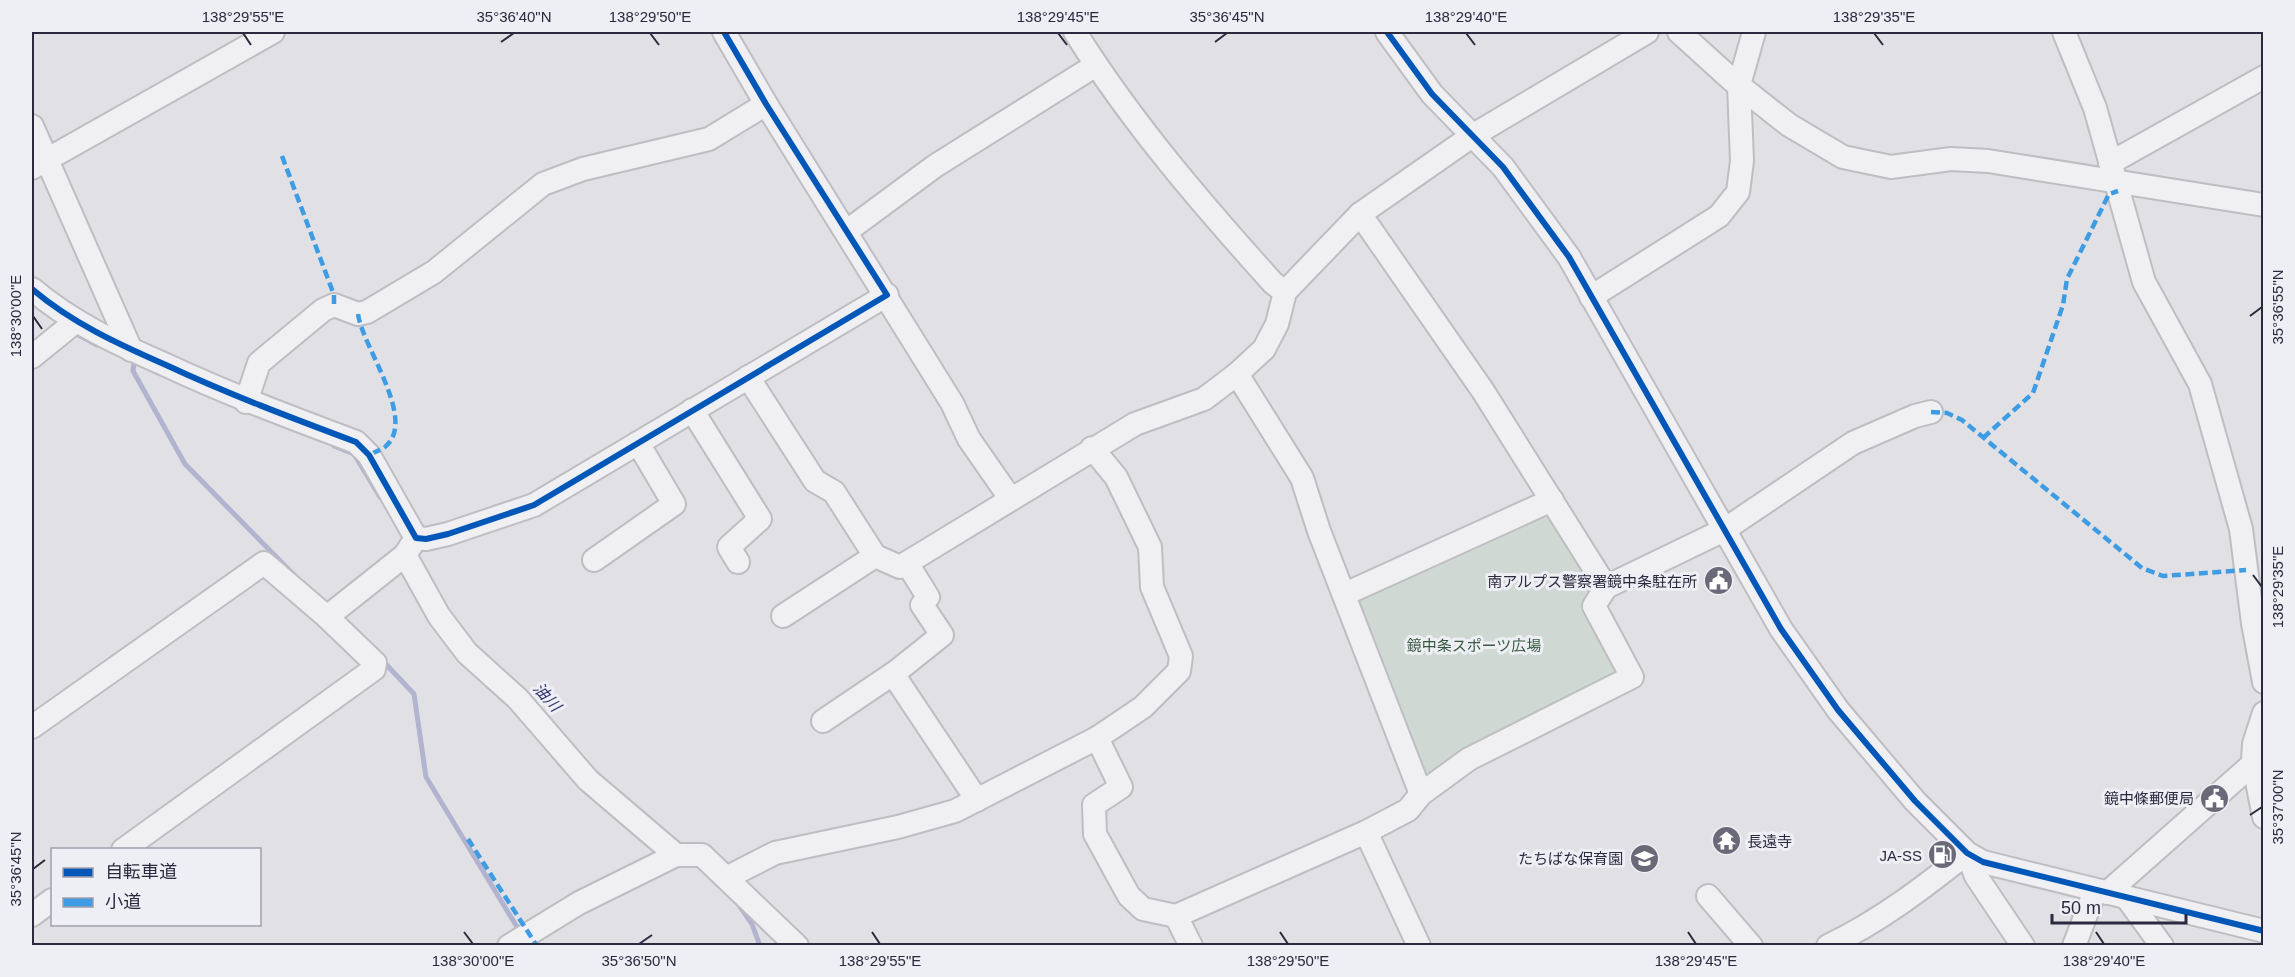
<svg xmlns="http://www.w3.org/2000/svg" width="2295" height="977" font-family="Helvetica,'Noto Sans JP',sans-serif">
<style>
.green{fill:#cfd8d2}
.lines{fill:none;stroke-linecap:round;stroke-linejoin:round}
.stream{stroke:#b1b3cf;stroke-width:5}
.building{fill:#c8c8ce}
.minor-casing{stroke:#bebec2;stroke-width:26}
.minor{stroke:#f0f0f2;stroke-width:22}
.quiet{stroke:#3d9ce3;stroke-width:4.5;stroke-dasharray:9 4.5;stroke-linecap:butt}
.cycleway-casing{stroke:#eeeef5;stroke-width:10}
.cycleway{stroke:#0057b8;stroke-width:6}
.ticks{fill:none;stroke:#2a293e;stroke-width:2}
.labels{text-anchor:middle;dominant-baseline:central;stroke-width:6;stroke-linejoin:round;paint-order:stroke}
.poi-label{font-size:15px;fill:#2a293e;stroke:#eeeef5;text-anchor:end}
.park-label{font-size:15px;fill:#37593e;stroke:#eeeef5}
.water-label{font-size:16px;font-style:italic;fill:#35376f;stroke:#eeeef5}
.neatline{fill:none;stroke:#2a293e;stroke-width:2}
.ticks-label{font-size:15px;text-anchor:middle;fill:#2a293e}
</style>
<rect width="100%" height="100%" fill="#e1e1e5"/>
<polygon class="green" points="1552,500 1606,587 1594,607 1632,677 1418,784 1345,594"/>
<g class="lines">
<g class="stream">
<polyline points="73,332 97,345"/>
<polyline points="134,362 133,371 185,464 295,576"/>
<polyline points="334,446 354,454 380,497"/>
<polyline points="381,659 414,694 426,777 517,927"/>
<polyline points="739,905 752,924 760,946"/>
</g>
</g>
<polygon class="building" points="1942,845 1950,856 1940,862 1933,852"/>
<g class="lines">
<defs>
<g id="minor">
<polyline points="724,32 766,104 952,403 969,439 1010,498"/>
<path d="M 1075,32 C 1132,123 1201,203 1273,283 L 1285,292"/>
<polyline points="1387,32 1432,94 1503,167 1569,257 1781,629 1838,710 1915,801 1967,853 1983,862 2264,931"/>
<polyline points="1679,32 1732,80 1789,125 1843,157 1891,167 1951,159 1988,161 2264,205"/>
<polyline points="2064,32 2095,108 2144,282 2200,384 2241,529 2253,623"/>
<polyline points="32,126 131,350"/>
<polyline points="2110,163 2264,77"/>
<polyline points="32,168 273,32"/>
<polyline points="1360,214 1483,391 1606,587"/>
<polyline points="847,231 935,166 1096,65"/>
<path d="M 32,289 C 72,323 118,344 166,365 C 228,394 292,418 356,442 L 369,455 L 416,538"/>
<polyline points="1591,297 1719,216 1738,192 1742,161 1739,85 1754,32"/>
<polyline points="32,357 75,322"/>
<polyline points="1237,374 1302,478 1319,531 1421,794"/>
<polyline points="748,377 815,481 834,492 875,556 900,567 1135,424 1204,399 1237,374 1264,349 1277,324 1285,292 1360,214 1472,136 1647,32"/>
<polyline points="246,402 259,363 323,310 334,305 358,314 367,312 434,272 543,184 583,169 709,139 766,104"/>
<polyline points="692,410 760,519 729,547 738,562"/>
<polyline points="416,538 426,539 448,534 534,505 887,295"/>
<polyline points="405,555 439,616 467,653 518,699 588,780 676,855"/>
<polyline points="594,560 674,504 638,443"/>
<polyline points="1345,594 1552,500"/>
<polyline points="2262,613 2253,623 2264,682"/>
<polyline points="783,616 875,556"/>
<polyline points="893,674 977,800"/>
<polyline points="2264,713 2254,744 2253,761 2264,817"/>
<polyline points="823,721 897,671 942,635 922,605 928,597 907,563"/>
<polyline points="32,727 264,563 327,617 405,555 416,538"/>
<polyline points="1097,738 1121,787 1094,805 1095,834 1129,896 1143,909 1176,916"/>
<polyline points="1366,832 1419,946"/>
<polyline points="123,850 374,669 375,663 327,617"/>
<polyline points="728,877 775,853 898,827 955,811 1097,738 1143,707 1179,671 1181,656 1152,587 1150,547 1116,477 1092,448"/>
<polyline points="2107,893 2264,754"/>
<polyline points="1708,896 1751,946"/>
<polyline points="2127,898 2162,946"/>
<polyline points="32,915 52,900"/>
<polyline points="509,946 579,903 676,855 702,855 797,946"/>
<polyline points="1191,946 1176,916 1366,832 1408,810 1421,794 1469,759 1632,677 1594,606 1606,587 1724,530 1853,443 1915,416 1931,412"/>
<path d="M 1828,946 C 1880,921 1923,888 1967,853 L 1976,876 L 2023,946"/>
<polyline points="2074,946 2095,891"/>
</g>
</defs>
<use href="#minor" class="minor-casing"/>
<use href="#minor" class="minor"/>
<g class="quiet">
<polyline points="282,156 334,295 334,305"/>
<path d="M 358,314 C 362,346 417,419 386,446 C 382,450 374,452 369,455"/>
<polyline points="1931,412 1947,413 1962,420 2142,568 2163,576 2246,570"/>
<polyline points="1983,438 2033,393 2063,305 2067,279 2109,194 2118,191"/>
<polyline points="468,839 537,946"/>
</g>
<defs>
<g id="cycleway">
<polyline points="1387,32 1432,94 1503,167 1569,257 1781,629 1838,710 1915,801 1967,853 1983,862 2264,931"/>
<path d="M 32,289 C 72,323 118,344 166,365 C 228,394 292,418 356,442 L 369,455 L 416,538 L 426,539 L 448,534 L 534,505 L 887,295 L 766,104 L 724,32"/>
</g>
</defs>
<use href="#cycleway" class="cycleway-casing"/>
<use href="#cycleway" class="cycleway"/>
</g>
<path class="ticks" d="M 243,33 L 251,45M 650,33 L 659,45M 1058,33 L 1067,45M 1466,33 L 1475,45M 1874,33 L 1883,45M 501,42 L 514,33M 1215,42 L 1227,33M 33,316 L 42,329M 2250,316 L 2262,307M 2253,575 L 2262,587M 2250,815 L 2262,807M 33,869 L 45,860M 464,932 L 473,944M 872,932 L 880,944M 1280,932 L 1288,944M 1688,932 L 1696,944M 2096,932 L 2104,944M 639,944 L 652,935"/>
<defs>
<symbol id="civic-disc" viewBox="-11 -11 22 22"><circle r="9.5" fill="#6a6978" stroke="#eeeef5"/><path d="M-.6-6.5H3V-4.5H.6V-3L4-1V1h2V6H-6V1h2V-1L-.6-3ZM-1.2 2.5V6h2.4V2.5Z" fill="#fff"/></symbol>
<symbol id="temple-disc" viewBox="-11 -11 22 22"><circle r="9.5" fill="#6a6978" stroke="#eeeef5"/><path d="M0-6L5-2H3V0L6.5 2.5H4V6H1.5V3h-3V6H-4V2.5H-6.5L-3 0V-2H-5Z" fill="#fff"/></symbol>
<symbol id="fuel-disc" viewBox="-11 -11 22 22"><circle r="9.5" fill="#6a6978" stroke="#eeeef5"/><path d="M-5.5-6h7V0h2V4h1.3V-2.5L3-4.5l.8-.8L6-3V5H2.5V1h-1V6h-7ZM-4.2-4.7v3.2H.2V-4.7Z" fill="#fff"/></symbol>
<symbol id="school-disc" viewBox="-11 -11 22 22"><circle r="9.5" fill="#6a6978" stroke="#eeeef5"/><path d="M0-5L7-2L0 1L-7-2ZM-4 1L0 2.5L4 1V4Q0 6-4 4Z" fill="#fff"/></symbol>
</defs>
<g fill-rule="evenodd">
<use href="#civic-disc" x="1702" y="564" width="33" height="33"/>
<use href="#civic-disc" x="2198" y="782" width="33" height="33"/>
<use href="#temple-disc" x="1710" y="824" width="33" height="33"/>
<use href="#fuel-disc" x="1926" y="838" width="33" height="33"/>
<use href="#school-disc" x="1628" y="842" width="33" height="33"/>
</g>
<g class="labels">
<g class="poi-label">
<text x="1697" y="581">南アルプス警察署鏡中条駐在所</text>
<text x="2194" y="798">鏡中條郵便局</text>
<text x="1747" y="841" text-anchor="start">長遠寺</text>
<text x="1922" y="855">JA-SS</text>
<text x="1623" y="858">たちばな保育園</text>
</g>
<g class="park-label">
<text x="1474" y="645">鏡中条スポーツ広場</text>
</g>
<g class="water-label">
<text transform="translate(547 697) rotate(48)">油川</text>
</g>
</g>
<rect width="2295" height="977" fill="none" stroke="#eeeef5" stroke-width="66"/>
<rect x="51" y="848" width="210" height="78" fill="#eeeef5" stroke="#a09fac" stroke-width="1.5"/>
<rect x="63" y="868" width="30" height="9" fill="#0057b8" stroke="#a09fac" stroke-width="1.5"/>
<text x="105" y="878" font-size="18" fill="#2a293e">自転車道</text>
<rect x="63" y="898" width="30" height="9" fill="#3d9ce3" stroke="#a09fac" stroke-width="1.5"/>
<text x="105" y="908" font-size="18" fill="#2a293e">小道</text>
<path d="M2052 914v9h134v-9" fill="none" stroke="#2a293e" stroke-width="3"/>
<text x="2061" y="914" font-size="18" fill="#2a293e" stroke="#eeeef5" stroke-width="4.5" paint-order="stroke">50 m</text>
<rect x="33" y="33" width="2229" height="911" class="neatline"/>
<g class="ticks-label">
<text x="243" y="22">138°29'55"E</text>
<text x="514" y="22">35°36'40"N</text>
<text x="650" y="22">138°29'50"E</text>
<text x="1058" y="22">138°29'45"E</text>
<text x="1227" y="22">35°36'45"N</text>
<text x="1466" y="22">138°29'40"E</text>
<text x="1874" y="22">138°29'35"E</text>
<text transform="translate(2278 307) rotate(-90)" y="5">35°36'55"N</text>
<text transform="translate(16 316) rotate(-90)" y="5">138°30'00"E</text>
<text transform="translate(2278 587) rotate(-90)" y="5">138°29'35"E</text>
<text transform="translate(2278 807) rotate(-90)" y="5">35°37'00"N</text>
<text transform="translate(16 869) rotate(-90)" y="5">35°36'45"N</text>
<text x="473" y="966">138°30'00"E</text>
<text x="639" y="966">35°36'50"N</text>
<text x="880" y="966">138°29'55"E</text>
<text x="1288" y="966">138°29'50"E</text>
<text x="1696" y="966">138°29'45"E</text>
<text x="2104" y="966">138°29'40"E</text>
</g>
</svg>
